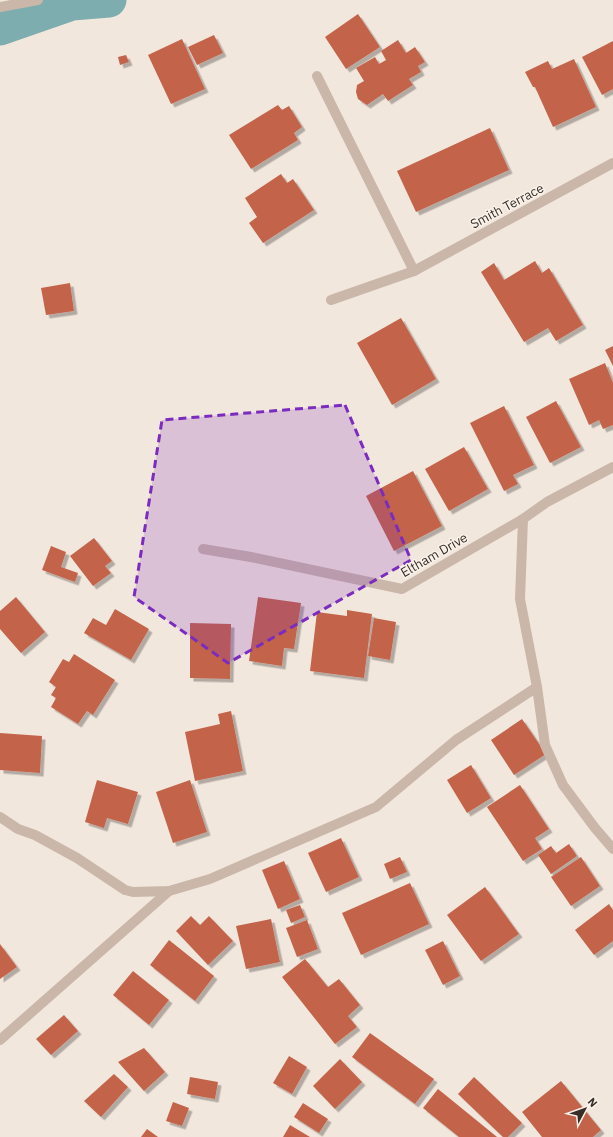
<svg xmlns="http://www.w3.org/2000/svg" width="613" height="1137" font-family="'IBM Plex Sans',sans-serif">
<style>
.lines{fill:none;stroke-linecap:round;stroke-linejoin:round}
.river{stroke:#7dadae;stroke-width:35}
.building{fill:#c3644a;filter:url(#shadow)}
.street{stroke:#cab7a9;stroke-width:10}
.marked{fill:#7b2cbf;fill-opacity:0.2;stroke:#7b2cbf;stroke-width:3;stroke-dasharray:8 5;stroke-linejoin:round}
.labels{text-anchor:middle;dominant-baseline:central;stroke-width:3;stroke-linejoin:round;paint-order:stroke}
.street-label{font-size:13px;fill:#372d29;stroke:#f9f2e9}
</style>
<defs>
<filter id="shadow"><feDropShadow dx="3.5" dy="3.5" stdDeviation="0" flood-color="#0004"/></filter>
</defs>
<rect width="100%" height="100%" fill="#f2e7dd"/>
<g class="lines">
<polyline class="river" points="0,28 72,3 109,0"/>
</g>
<g class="building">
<polygon points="358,14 380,47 346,69 325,37"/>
<polygon points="214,35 223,53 197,65 188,47"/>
<polygon points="182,39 205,89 171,104 148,55"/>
<polygon points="398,40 406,53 415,47 425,62 418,66 421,72 409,79 413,85 388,101 383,94 367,105 358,99 356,92 357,85 364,81 356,68 375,57 379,64 386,60 381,51"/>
<polygon points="613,41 613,89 602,95 582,57"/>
<polygon points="126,55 129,62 120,65 118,57"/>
<polygon points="574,59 596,107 553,127 535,87 533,87 525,72 548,61 552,69"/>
<polygon points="278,105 282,110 289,106 302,127 294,133 298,140 251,169 229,135"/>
<polygon points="490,128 509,170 416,212 397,171"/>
<polygon points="281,174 287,183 293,179 314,210 263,243 249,223 257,217 245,198"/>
<polygon points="535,261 542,273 549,268 583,325 556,341 548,328 524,342 481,272 494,263 504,280"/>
<polygon points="70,283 74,311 46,315 41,288"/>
<polygon points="401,318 436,379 392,405 357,343"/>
<polygon points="613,346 613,366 605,350"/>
<polygon points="605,363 613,383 613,425 603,429 599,420 589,425 569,379"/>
<polygon points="556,401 581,447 550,463 526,417"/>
<polygon points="504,406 534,465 513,475 518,484 504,491 470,423"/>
<polygon points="464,447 488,489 449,511 425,469"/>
<polygon points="413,471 442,526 394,551 366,496"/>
<polygon points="94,538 112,561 105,566 111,573 93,586 70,556"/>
<polygon points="51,546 66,552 61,567 78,573 75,582 42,570"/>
<polygon points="16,597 45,632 21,653 0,629 0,611"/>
<polygon points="258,597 301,603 294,649 284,648 282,666 249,661"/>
<polygon points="115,609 149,629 131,660 84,633 93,618 106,625"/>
<polygon points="347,610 372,614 364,678 310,671 317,612 347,616"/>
<polygon points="374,618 396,622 390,660 368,656"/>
<polygon points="190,623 231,624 230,679 190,678"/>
<polygon points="74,654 115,680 93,715 87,711 78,724 51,707 56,698 51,695 56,687 49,682 63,659 69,662"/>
<polygon points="231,711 243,771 195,781 185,732 220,724 218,714"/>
<polygon points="522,719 546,754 514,775 491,740"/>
<polygon points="0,733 42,736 40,773 0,770"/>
<polygon points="471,765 491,798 467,813 447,780"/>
<polygon points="97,780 138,792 128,824 107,818 104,828 85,822"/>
<polygon points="190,780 207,832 173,843 156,792"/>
<polygon points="520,785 549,829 535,838 542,849 523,861 487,807"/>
<polygon points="341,838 359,877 326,892 308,853"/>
<polygon points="569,844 577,856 551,874 538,855 551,846 556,853"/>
<polygon points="400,857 407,872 390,879 384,864"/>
<polygon points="581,857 600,886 571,906 551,877"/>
<polygon points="284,861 300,899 278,909 262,870"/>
<polygon points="410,883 429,924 361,955 342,913"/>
<polygon points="485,887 519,934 481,961 447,915"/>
<polygon points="609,904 613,910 613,941 594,955 575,930"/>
<polygon points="300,905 305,917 291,923 286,910"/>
<polygon points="191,916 200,925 209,916 233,941 208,965 176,931"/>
<polygon points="271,919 280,962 246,969 236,926"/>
<polygon points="307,920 318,949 297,957 286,928"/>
<polygon points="169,940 214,976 195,1001 150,965"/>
<polygon points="443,941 460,976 443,985 425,950"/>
<polygon points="0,944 17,967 0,979"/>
<polygon points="305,959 328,987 339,979 360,1005 348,1016 357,1027 335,1044 282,977"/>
<polygon points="133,971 169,1000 149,1025 113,995"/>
<polygon points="64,1015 78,1031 51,1055 36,1039"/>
<polygon points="370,1033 434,1079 415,1104 352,1057"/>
<polygon points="144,1048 165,1072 144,1091 118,1062"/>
<polygon points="289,1056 307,1067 292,1094 273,1083"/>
<polygon points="340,1059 362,1082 335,1109 313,1086"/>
<polygon points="114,1074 128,1087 101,1117 84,1101"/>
<polygon points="190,1077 218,1082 215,1099 187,1094"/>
<polygon points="474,1077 522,1123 508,1137 503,1137 458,1094"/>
<polygon points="561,1081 601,1130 593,1137 542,1137 522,1112"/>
<polygon points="438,1089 497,1137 459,1137 423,1108"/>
<polygon points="173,1102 189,1108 182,1126 166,1121"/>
<polygon points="303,1103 328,1119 319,1133 294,1117"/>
<polygon points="290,1125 310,1137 283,1137"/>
<polygon points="147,1129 158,1137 141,1137"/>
</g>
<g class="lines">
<g class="street">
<polyline points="0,7 38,0"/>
<polyline points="317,76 414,271"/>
<polyline points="331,300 414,271 613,163"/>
<polyline points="523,519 520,599 537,687 545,745 563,785 595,828 613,849"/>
<polyline points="203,549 251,557 402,589 523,519 547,502 613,467"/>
<polyline points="0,817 18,829 35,835 77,858 125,890 133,892 169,891 210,879 376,807 456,740 537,687"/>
<polyline points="0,1040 169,891"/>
</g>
</g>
<path class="marked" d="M 345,405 L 411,560 L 228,663 L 134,597 L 162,420 Z"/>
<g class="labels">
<g class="street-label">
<text transform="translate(507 206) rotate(-28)">Smith Terrace</text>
<text transform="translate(434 555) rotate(-30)">Eltham Drive</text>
</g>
</g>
<g transform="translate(585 1109) rotate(49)" stroke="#f9f2e9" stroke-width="3" paint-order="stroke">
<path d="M0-3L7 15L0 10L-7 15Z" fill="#372d29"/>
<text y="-6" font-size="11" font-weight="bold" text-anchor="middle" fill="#372d29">N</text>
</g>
</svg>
